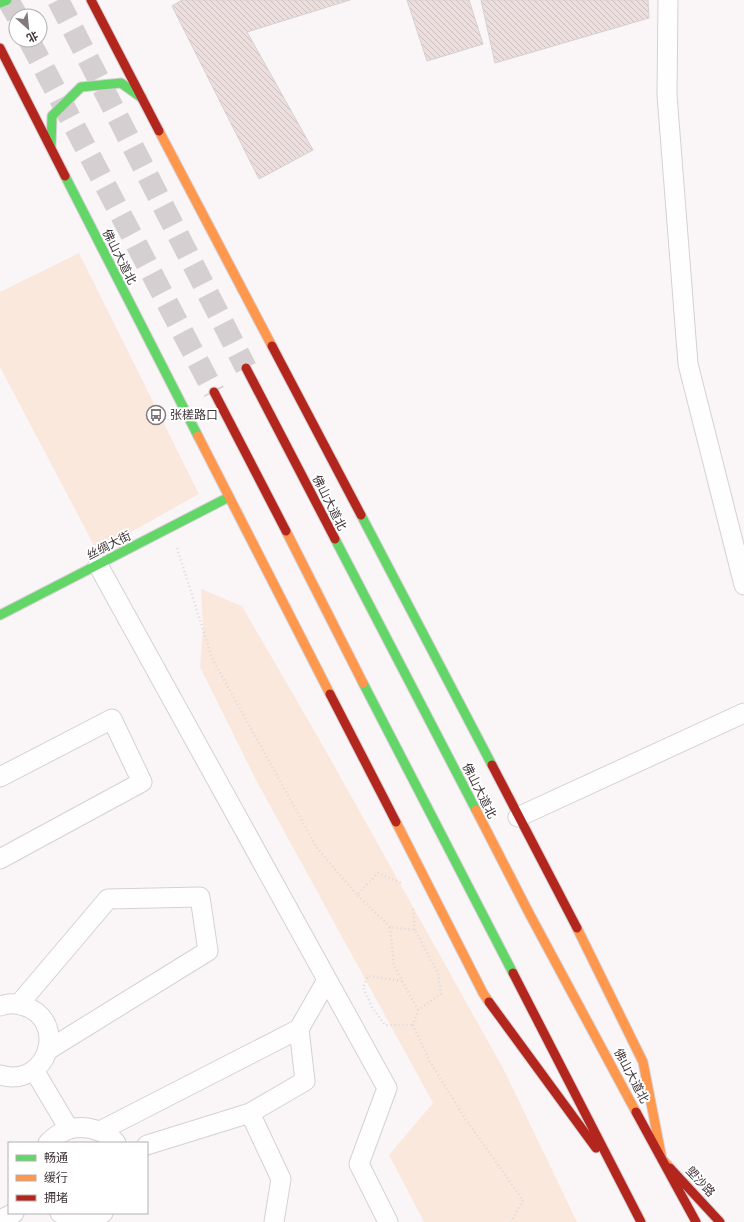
<svg xmlns="http://www.w3.org/2000/svg" width="744" height="1222" font-family="'Sofia Sans Condensed','Noto Sans SC',sans-serif">
<style>
.park{fill:#fbe8dd}
.building{fill:url(#building-back-hatch);stroke:#d7cfcf}
.lines{fill:none;stroke-linecap:round;stroke-linejoin:round}
.highway-tunnel{stroke:#d5cfd2;stroke-width:22;stroke-dasharray:22 11;stroke-linecap:butt}
.street-casing{stroke:#d7d0d3;stroke-width:21}
.fast-casing{stroke:#d7d0d3;stroke-width:11}
.slow-casing{stroke:#d7d0d3;stroke-width:11}
.jam-casing{stroke:#d7d0d3;stroke-width:11}
.path{stroke:#dbdada;stroke-width:2.5;stroke-dasharray:1 3;stroke-linecap:butt}
.street{stroke:#fefefe;stroke-width:19}
.fast{stroke:#63d668;stroke-width:9}
.slow{stroke:#ff974d;stroke-width:9}
.jam{stroke:#b3261e;stroke-width:9}
.labels{text-anchor:middle;dominant-baseline:central;stroke-width:4;stroke-linejoin:round;paint-order:stroke}
.street-label{font-size:12px;fill:#403539;stroke:#fff}
.poi-label{font-size:12px;fill:#403539;stroke:#fff;text-anchor:start}
</style>
<defs>
<pattern id="building-back-hatch" width="6" height="6" patternUnits="userSpaceOnUse"><rect width="6" height="6" fill="#eddede"/><path d="M-1 5l2 2M0 0l6 6M5-1l2 2" fill="none" stroke="#ccbfbf"/></pattern>
</defs>
<rect width="100%" height="100%" fill="#faf6f8"/>
<g class="park">
<polygon points="79,253 199,494 97,551 0,367 0,292"/>
<polygon points="201,589 242,606 326,751 504,1070 577,1222 424,1222 389,1155 433,1103 256,780 200,667 203,628"/>
</g>
<g class="building">
<polygon points="182,0 350,0 247,32 313,150 259,179 172,6"/>
<polygon points="407,0 469,0 483,44 427,61"/>
<polygon points="481,0 648,0 649,18 495,63"/>
</g>
<g class="lines">
<g class="highway-tunnel">
<polyline points="8,0 17,16"/>
<polyline points="58,0 246,368"/>
<polyline points="29,40 214,392"/>
</g>
<defs>
<g id="street">
<polyline points="668,0 667,95 688,364 744,585"/>
<polyline points="98,565 387,1088 359,1164 388,1222"/>
<polyline points="0,777 112,719 142,782 0,859"/>
<polyline points="518,817 744,713"/>
<polyline points="19,1004 108,899 200,897 208,951 48,1050"/>
<path d="M 0,1006 C 8,1003 16,1003 24,1006 C 64,1018 53,1077 12,1077 C 8,1077 4,1076 0,1075"/>
<polyline points="34,1070 69,1129"/>
<polyline points="250,1113 305,1081 299,1029"/>
<polyline points="100,1131 299,1029 327,980"/>
<path d="M 48,1143 C 54,1137 61,1132 69,1129 C 85,1125 106,1130 116,1143"/>
<polyline points="147,1145 250,1113 281,1179 274,1222"/>
<path d="M 60,1213 C 73,1220 90,1220 103,1213"/>
<polyline points="0,1220 14,1213"/>
</g>
<g id="fast">
<polyline points="0,3 7,0"/>
<polyline points="51,146 52,116 81,87 121,83 142,98"/>
<polyline points="65,176 198,436"/>
<polyline points="361,515 492,765"/>
<polyline points="335,539 476,810"/>
<polyline points="0,615 229,497"/>
<polyline points="363,683 513,973"/>
</g>
<g id="slow">
<polyline points="159,131 272,346"/>
<polyline points="198,436 330,694"/>
<polyline points="286,531 363,683"/>
<polyline points="476,810 529,913 636,1112"/>
<polyline points="396,822 483,993 489,1002"/>
<polyline points="577,928 643,1062 662,1159 670,1168"/>
</g>
<g id="jam">
<polyline points="91,0 159,131"/>
<polyline points="0,48 65,176"/>
<polyline points="272,346 361,515"/>
<polyline points="246,368 335,539"/>
<polyline points="214,392 286,531"/>
<polyline points="330,694 396,822"/>
<polyline points="492,765 577,928"/>
<polyline points="513,973 641,1222"/>
<polyline points="489,1002 596,1148"/>
<polyline points="636,1112 696,1222"/>
<polyline points="670,1168 720,1222"/>
</g>
</defs>
<use href="#street" class="street-casing"/>
<use href="#fast" class="fast-casing"/>
<use href="#slow" class="slow-casing"/>
<use href="#jam" class="jam-casing"/>
<g class="path">
<polyline points="177,548 212,658 317,848 357,895"/>
<polyline points="413,909 415,930"/>
<polyline points="390,927 357,895 378,873 401,883"/>
<polyline points="402,981 368,976 363,987 372,1007 385,1025 413,1025"/>
<polyline points="418,1010 394,966 390,927 415,930 438,973 441,994 418,1010 413,1025 430,1062 466,1120 523,1200 511,1222"/>
</g>
<use href="#street" class="street"/>
<use href="#fast" class="fast"/>
<use href="#slow" class="slow"/>
<use href="#jam" class="jam"/>
</g>
<defs>
<symbol id="bus-ring" viewBox="-11 -11 22 22"><circle r="9.5" fill="#fff" stroke="#81797c" stroke-width="1.5"/><path d="M-5-6H5V4H4V6H2V4H-2V6H-4V4H-5ZM-3.5-4V0h7V-4ZM-3.5 1.2v1.5H-2V1.2ZM2 1.2v1.5H3.5V1.2Z" fill="#81797c"/></symbol>
</defs>
<g fill-rule="evenodd">
<use href="#bus-ring" x="145" y="404" width="22" height="22"/>
</g>
<g class="labels">
<g class="street-label">
<text transform="translate(119 257) rotate(63)">佛山大道北</text>
<text transform="translate(329 503) rotate(63)">佛山大道北</text>
<text transform="translate(109 546) rotate(-27)">丝绸大街</text>
<text transform="translate(479 791) rotate(63)">佛山大道北</text>
<text transform="translate(631 1076) rotate(62)">佛山大道北</text>
<text transform="translate(700 1182) rotate(47)">塱沙路</text>
</g>
<g class="poi-label">
<text x="170" y="415">张槎路口</text>
</g>
</g>
<rect x="8" y="1142" width="140" height="72" fill="#ffffff" stroke="#b3aeb0"/>
<rect x="16" y="1155" width="20" height="6" fill="#63d668" stroke="#b3aeb0"/>
<text x="44" y="1162" font-size="12" fill="#403539">畅通</text>
<rect x="16" y="1175" width="20" height="6" fill="#ff974d" stroke="#b3aeb0"/>
<text x="44" y="1182" font-size="12" fill="#403539">缓行</text>
<rect x="16" y="1195" width="20" height="6" fill="#b3261e" stroke="#b3aeb0"/>
<text x="44" y="1202" font-size="12" fill="#403539">拥堵</text>
<g transform="translate(28 28) rotate(153)"><circle r="19" fill="#ffffff" stroke="#b3aeb0"/>
<path d="M0-3L7 15L0 10L-7 15Z" fill="#81797c"/>
<text y="-6" font-size="11" font-weight="bold" text-anchor="middle" fill="#403539">北</text>
</g>
</svg>
